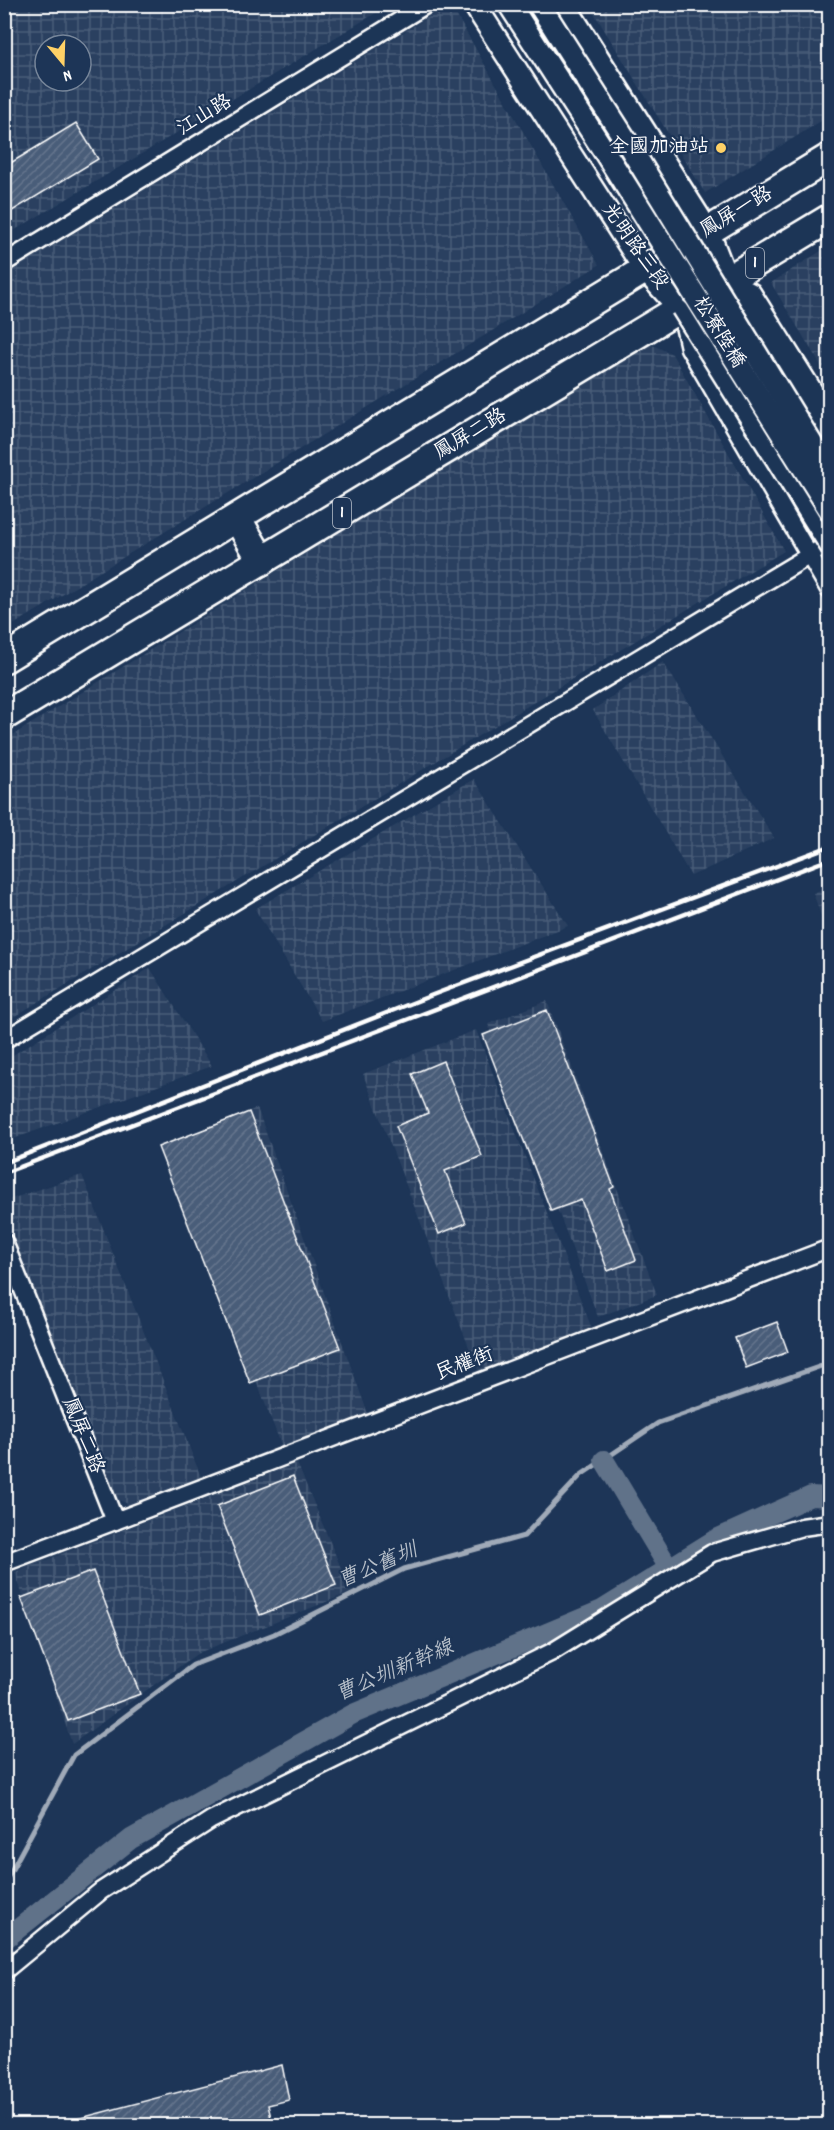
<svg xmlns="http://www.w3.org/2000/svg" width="834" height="2130" font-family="Dekko,'LXGW WenKai TC',sans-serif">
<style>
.industrial{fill:url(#industrial-grid);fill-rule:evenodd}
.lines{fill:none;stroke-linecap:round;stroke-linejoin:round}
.stream{stroke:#a0aab8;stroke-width:5}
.canal{stroke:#617289;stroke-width:20}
.building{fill:url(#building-hatch);stroke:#fff;stroke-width:1.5}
.minor-casing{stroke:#fff;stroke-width:21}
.tertiary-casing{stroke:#fff;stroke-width:26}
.primary-casing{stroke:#fff;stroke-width:32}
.minor{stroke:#1d3557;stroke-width:16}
.tertiary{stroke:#1d3557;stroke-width:21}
.primary{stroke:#1d3557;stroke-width:27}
.rail{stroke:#fff;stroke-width:4.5}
.minor-bridge-casing{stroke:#fff;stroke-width:21;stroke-linecap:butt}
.tertiary-bridge-casing{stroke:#fff;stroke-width:26;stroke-linecap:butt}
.minor-bridge{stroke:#1d3557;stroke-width:16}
.tertiary-bridge{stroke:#1d3557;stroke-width:21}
.poi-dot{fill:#ffd166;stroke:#1d3557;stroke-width:2}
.labels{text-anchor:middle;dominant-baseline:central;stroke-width:4.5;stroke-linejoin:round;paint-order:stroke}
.shield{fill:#1d3557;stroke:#bbc2cd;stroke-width:1.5}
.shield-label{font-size:18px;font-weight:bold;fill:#fff}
.street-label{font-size:20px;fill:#fff;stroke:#1d3557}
.poi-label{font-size:20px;fill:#fff;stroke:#1d3557;text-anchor:end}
.water-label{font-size:21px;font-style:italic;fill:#b8c0ca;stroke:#1d3557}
</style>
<defs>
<pattern id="industrial-grid" width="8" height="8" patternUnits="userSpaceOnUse" patternTransform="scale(1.5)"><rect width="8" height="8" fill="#2a4161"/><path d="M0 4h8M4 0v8" fill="none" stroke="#4a5e79"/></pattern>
<pattern id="building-hatch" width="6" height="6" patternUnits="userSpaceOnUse" patternTransform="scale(1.5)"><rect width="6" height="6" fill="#4a5d79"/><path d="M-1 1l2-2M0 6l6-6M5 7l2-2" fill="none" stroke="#65758d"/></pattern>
</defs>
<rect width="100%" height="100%" fill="#1d3557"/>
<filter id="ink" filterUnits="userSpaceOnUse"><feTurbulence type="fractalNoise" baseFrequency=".0167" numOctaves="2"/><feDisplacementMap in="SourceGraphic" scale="12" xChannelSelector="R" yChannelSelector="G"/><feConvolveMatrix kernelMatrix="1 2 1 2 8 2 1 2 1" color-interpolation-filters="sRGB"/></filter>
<g filter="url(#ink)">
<g class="industrial">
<polygon points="450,4 599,265 5,630 5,275"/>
<path d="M 5,5 L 389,5 L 5,236 ZM 45,45 L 81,45 L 81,81 L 45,81 Z"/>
<polygon points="589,5 829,5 829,116 705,193"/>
<polygon points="829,246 829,379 771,283"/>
<polygon points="646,342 672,354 784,551 5,1022 5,740"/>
<polygon points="663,662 774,838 691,876 593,710"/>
<polygon points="474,779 568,926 322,1021 255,909"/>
<polygon points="829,886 829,937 813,893"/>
<polygon points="150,968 212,1066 5,1142 5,1060"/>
<polygon points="547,1001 657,1295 598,1317 488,1024"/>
<polygon points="476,1030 592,1329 479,1373 363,1074"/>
<polygon points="257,1108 368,1414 282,1447 165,1145"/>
<polygon points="82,1175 201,1477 128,1504 110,1496 5,1222 5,1201"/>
<polygon points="297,1463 351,1592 198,1653 72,1744 15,1572"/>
</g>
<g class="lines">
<polyline class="stream" points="4,1884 74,1755 193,1665 274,1634 404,1569 524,1536 581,1475 658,1423 830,1363"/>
<g class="canal">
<polyline points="604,1460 669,1568"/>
<polyline points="4,1940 131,1839 353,1714 602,1610 716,1539 811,1496 830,1497"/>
</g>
</g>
<g class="building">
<polygon points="76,123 98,159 4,216 4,167"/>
<polygon points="547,1010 614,1187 610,1189 636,1260 608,1271 581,1200 551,1211 483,1035"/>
<polygon points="443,1061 482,1156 445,1171 466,1223 439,1234 396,1126 428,1113 412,1074"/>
<polygon points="249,1112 340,1348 250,1383 158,1147"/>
<polygon points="777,1322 788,1352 746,1368 735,1338"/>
<polygon points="293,1476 336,1585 260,1615 217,1506"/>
<polygon points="93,1571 140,1694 68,1721 21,1598"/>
<polygon points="282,2065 289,2100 268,2105 273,2126 70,2126 69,2121"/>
</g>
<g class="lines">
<defs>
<g id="minor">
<polyline points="4,263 427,4"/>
<polyline points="727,280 830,440"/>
<polyline points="728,280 752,292 830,416"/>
<polyline points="681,313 689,348 830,591"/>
<polyline points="4,1040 830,543"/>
<polyline points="4,1242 115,1521 4,1563"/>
<polyline points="115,1521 830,1248"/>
<polyline points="4,1971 101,1891 211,1820 552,1652 712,1553 802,1527 830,1523"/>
</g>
<g id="tertiary">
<polyline points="474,4 645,270 680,309"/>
<polyline points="564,4 708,231 727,280"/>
</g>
<g id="primary">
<polyline points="237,518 262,561"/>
<polyline points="4,659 830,157"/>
<polyline points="4,716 830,218"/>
</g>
</defs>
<use href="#minor" class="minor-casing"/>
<use href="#tertiary" class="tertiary-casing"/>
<use href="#primary" class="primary-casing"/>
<use href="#minor" class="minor"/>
<use href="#tertiary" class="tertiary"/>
<use href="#primary" class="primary"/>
<g class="rail">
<polyline points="4,1163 435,994 830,846"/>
<polyline points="4,1173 830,859"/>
</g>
<defs>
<polyline id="minor-bridge" points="680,309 830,549"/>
<g id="tertiary-bridge">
<polyline points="509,4 606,154 830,510"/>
<polyline points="539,4 625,139 830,474"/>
</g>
</defs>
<use href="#minor-bridge" class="minor-bridge-casing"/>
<use href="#tertiary-bridge" class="tertiary-bridge-casing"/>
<use href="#minor-bridge" class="minor-bridge"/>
<use href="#tertiary-bridge" class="tertiary-bridge"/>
</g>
</g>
<circle class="poi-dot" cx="721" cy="148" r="6"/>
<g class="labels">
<g class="shield">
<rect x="746" y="248" width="18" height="30" rx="4.5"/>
<rect x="333" y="498" width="18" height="30" rx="4.5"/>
</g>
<g class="shield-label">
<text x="755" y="263">1</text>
<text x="342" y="513">1</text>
</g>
<g class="street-label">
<text transform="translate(205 116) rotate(-31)">江山路</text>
<text transform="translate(737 213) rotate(-31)">鳳屏一路</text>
<text transform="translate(634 247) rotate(55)">光明路三段</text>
<text transform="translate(718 333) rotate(58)">松寮陸橋</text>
<text transform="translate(471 435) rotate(-31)">鳳屏二路</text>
<text transform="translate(465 1365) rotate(-21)">民權街</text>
<text transform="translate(82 1436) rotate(68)">鳳屏二路</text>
</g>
<g class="poi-label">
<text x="709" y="148">全國加油站</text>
</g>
<g class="water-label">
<text transform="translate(378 1567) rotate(-23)">曹公舊圳</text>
<text transform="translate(395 1672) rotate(-23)">曹公圳新幹線</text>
</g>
</g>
<rect width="834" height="2130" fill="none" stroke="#1d3557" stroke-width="24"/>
<rect x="12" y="12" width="810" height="2106" fill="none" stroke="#fff" stroke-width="2" filter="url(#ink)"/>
<g transform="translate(63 63) rotate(161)"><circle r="28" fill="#1d3557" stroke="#77869a" stroke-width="1.5"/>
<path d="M0-4.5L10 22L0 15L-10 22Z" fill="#ffd166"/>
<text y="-9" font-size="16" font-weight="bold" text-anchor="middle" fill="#ffffff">N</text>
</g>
</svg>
